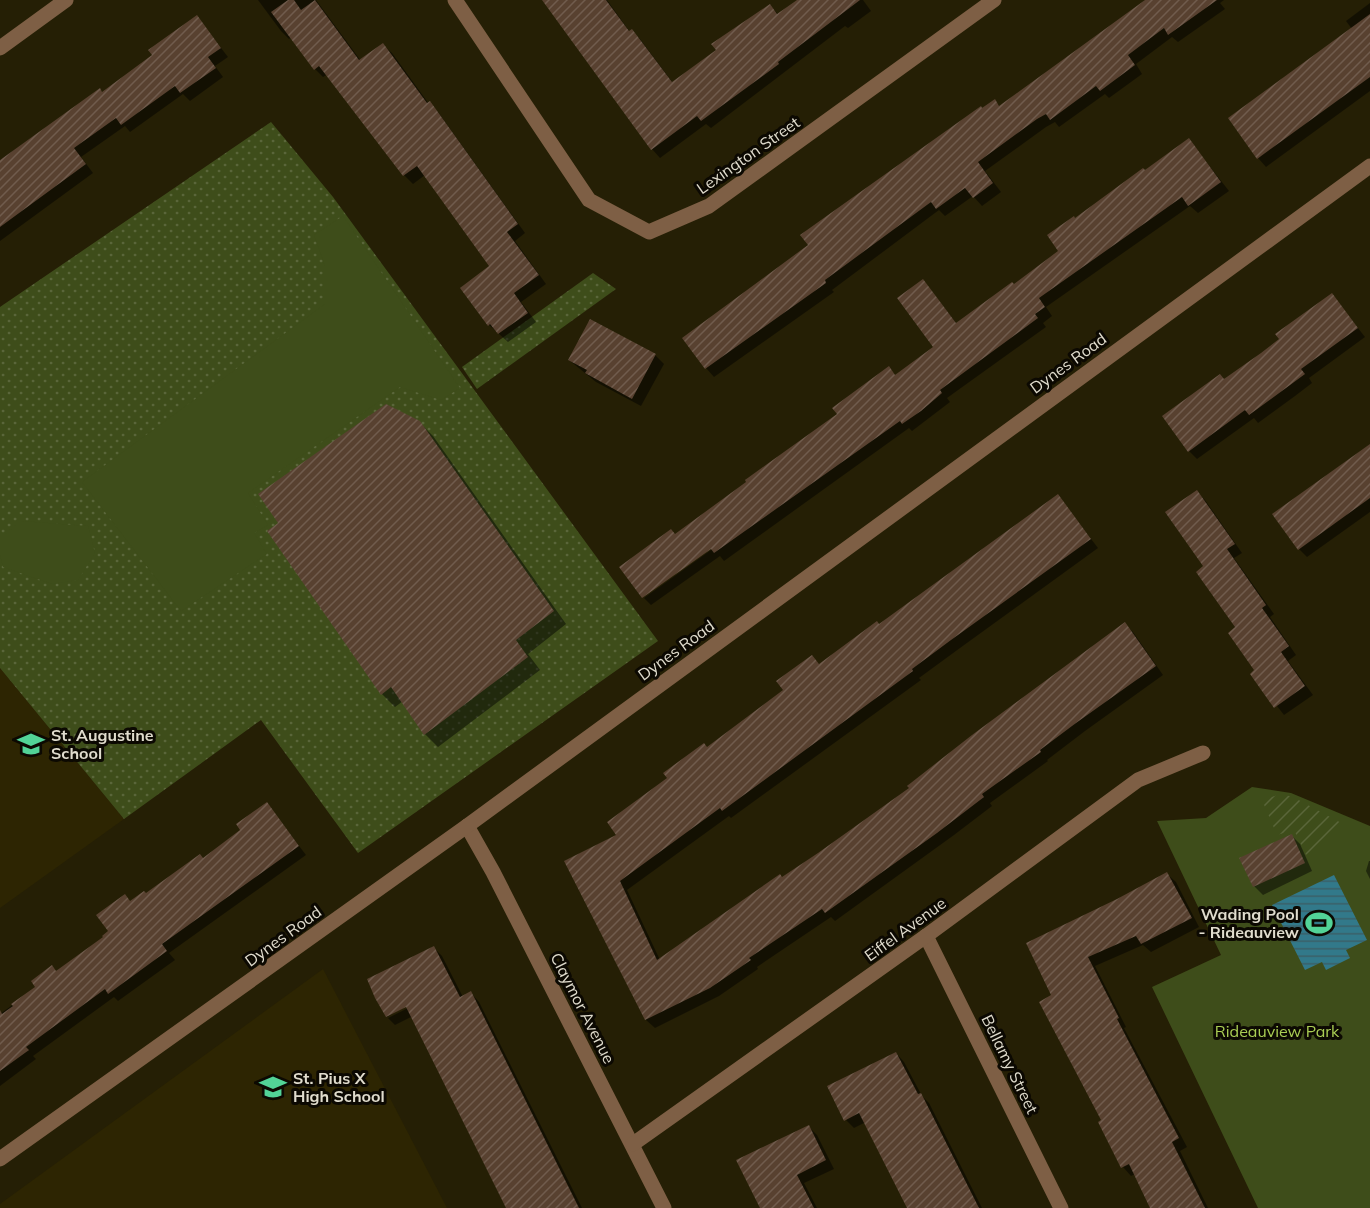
<svg xmlns="http://www.w3.org/2000/svg" width="1370" height="1208" font-family="Mulish,sans-serif">
<style>
.built{fill:#2d2502}
.grass{fill:url(#grass-dots)}
.park{fill:#3e4d1a}
.garden{fill:url(#garden-furrows)}
.water{fill:url(#water-rules)}
.shadow{fill:#0007}
.building{fill:url(#building-hatch)}
.lines{fill:none;stroke-linecap:round;stroke-linejoin:round}
.minor{stroke:#7e5f45;stroke-width:15}
.labels{text-anchor:middle;dominant-baseline:central;stroke-width:6;stroke-linejoin:round;paint-order:stroke}
.street-label{font-size:16px;fill:#e0dccd;stroke:#0c0902}
.poi-label{font-size:16px;font-weight:bold;fill:#e0dccd;stroke:#0c0902;text-anchor:start}
.park-label{font-size:16px;fill:#aace54;stroke:#0c0902}
</style>
<defs>
<pattern id="grass-dots" width="8" height="8" patternUnits="userSpaceOnUse" patternTransform="scale(1.5)"><rect width="8" height="8" fill="#3e4d1a"/><path d="M2 2h.1M6 6h.1" fill="none" stroke="#5a663a" stroke-width="1.8" stroke-linecap="round"/></pattern>
<pattern id="garden-furrows" width="10" height="10" patternUnits="userSpaceOnUse" patternTransform="scale(1.5)"><rect width="10" height="10" fill="#3e4d1a"/><path d="M-1 1l2-2M0 10L10 0M9 11l2-2" fill="none" stroke="#5a663a"/></pattern>
<pattern id="water-rules" width="6" height="5" patternUnits="userSpaceOnUse" patternTransform="scale(1.5)"><rect width="6" height="5" fill="#32798a"/><path d="M0 2.5h6" fill="none" stroke="#3a6068"/></pattern>
<pattern id="building-hatch" width="6" height="6" patternUnits="userSpaceOnUse" patternTransform="scale(1.5)"><rect width="6" height="6" fill="#584130"/><path d="M-1 1l2-2M0 6l6-6M5 7l2-2" fill="none" stroke="#705c4d"/></pattern>
</defs>
<rect width="100%" height="100%" fill="#251f05"/>
<g class="built">
<polygon points="0,668 124,819 0,908"/>
<polygon points="323,969 447,1208 0,1208 0,1204"/>
</g>
<g class="grass">
<polygon points="271,122 333,197 658,641 358,853 261,720 124,819 0,668 0,307"/>
<polygon points="593,273 616,289 477,389 462,367"/>
</g>
<g class="park">
<polygon points="343,216 460,388 441,400 400,387 248,493 268,525 254,533 267,554 181,611 82,482 325,304 325,266 314,235"/>
<polygon points="21,521 88,526 95,553 78,580 52,584 3,567 0,555 0,538"/>
<polygon points="1252,787 1291,793 1370,826 1370,1208 1258,1208 1152,987 1221,955 1157,821 1206,818"/>
</g>
<polygon class="garden" points="1281,794 1293,797 1345,825 1306,855 1294,830 1277,835 1262,800"/>
<polygon class="water" points="1334,875 1367,940 1346,950 1350,958 1326,970 1322,962 1305,970 1272,905"/>
<g class="shadow">
<polygon points="258,0 316,0 361,61 383,45 392,53 429,104 438,112 525,233 515,241 546,284 521,302 536,322 508,342 489,325 462,289 491,267 425,175 413,184 404,175 328,74 323,77 315,69 292,37 289,39 281,31"/>
<polygon points="543,0 607,0 630,32 632,31 640,39 673,83 718,50 770,6 779,15 799,0 863,0 871,11 848,28 845,26 711,128 706,124 660,158 652,149"/>
<polygon points="1147,0 1224,0 1220,3 1225,9 1178,42 1172,37 1136,64 1142,74 1109,98 1105,94 1059,127 1055,122 1046,127 985,171 1001,192 982,206 973,196 945,216 939,210 832,290 834,292 714,377 706,368 810,246 983,110 995,101 1000,107"/>
<polygon points="1370,3 1370,91 1266,167 1258,158 1352,29 1346,21"/>
<polygon points="197,17 228,57 215,66 223,77 190,101 183,94 130,132 125,126 81,157 93,173 0,241 0,160 100,90 103,93 154,56"/>
<polygon points="1189,140 1229,191 1198,213 1190,206 1046,307 1052,316 1043,323 1046,327 947,398 950,402 912,431 909,428 724,561 720,556 651,605 644,598 718,545 675,535 839,414 888,368 896,376 935,347 923,281 957,324 1014,286 1060,252 1075,220"/>
<polygon points="1332,295 1365,337 1309,378 1312,383 1295,396 1258,423 1254,418 1197,459 1189,451 1225,380 1262,354"/>
<polygon points="591,321 655,355 664,364 641,406 596,382 569,360"/>
<polygon points="419,422 433,436 566,624 528,654 540,670 438,747 425,734 403,701 395,707 382,694"/>
<polygon points="1370,446 1370,512 1307,557 1299,549"/>
<polygon points="1197,492 1205,500 1242,553 1234,558 1274,614 1270,617 1296,655 1288,661 1313,695 1284,715 1252,674 1257,671 1205,567"/>
<polygon points="1058,496 1098,548 960,648 919,678 921,680 731,818 729,816 627,890 660,960 783,879 911,788 1124,624 1133,632 1163,675 1085,731 1047,760 1048,761 990,803 992,806 954,835 835,921 831,917 757,967 758,969 719,996 655,1028 646,1020 566,862 618,836 707,748 785,690 812,657 820,665 879,626"/>
<polygon points="267,804 306,855 169,953 175,960 118,1001 114,997 33,1056 36,1059 0,1086 0,1014 105,938 130,902 146,895 203,859 242,831"/>
<polygon points="1292,836 1300,844 1312,871 1263,895 1254,886"/>
<polygon points="1369,861 1370,861 1370,879 1366,871"/>
<polygon points="1167,874 1176,882 1199,927 1151,952 1143,945 1095,966 1126,1027 1124,1028 1187,1147 1180,1151 1208,1208 1151,1208 1135,1174 1131,1176 1123,1167 1100,1122 1104,1120 1053,996 1118,900"/>
<polygon points="434,948 442,956 463,997 471,993 479,1002 582,1208 508,1208 413,1016 395,1025 388,1018 414,1005 412,1002 387,1017 369,980"/>
<polygon points="896,1053 904,1062 922,1096 929,1103 982,1208 909,1208 866,1122 854,1128 846,1120"/>
<polygon points="808,1126 817,1135 834,1169 804,1183 817,1208 762,1208"/>
</g>
<g class="building">
<polygon points="288,0 294,0 301,10 315,0 359,60 383,43 427,103 430,101 518,224 507,232 539,275 514,293 528,313 498,334 490,324 488,326 460,288 489,266 417,166 403,176 319,66 314,70 271,12"/>
<polygon points="542,0 606,0 629,31 632,29 672,82 716,50 711,44 770,4 777,14 797,0 860,0 778,62 779,64 701,121 697,116 651,150"/>
<polygon points="1145,0 1217,0 1168,35 1164,28 1128,55 1135,65 1100,91 1096,86 1050,120 1046,114 1037,119 978,162 993,183 973,198 965,188 936,209 931,202 825,280 826,283 705,369 682,338 808,245 800,235 981,106 982,108 995,99 999,106"/>
<polygon points="1370,14 1370,77 1257,159 1228,118"/>
<polygon points="197,15 221,48 208,57 216,68 180,93 175,86 121,125 116,118 74,148 86,164 0,227 0,160 100,88 102,92 152,55 148,50"/>
<polygon points="1189,138 1221,182 1188,206 1182,197 1039,298 1045,307 1035,314 1038,318 940,390 942,393 921,411 902,424 900,421 714,553 711,549 642,598 619,567 671,529 675,534 746,482 745,480 837,414 832,408 889,366 895,375 933,347 897,298 923,279 956,323 1012,282 1014,284 1058,251 1047,235 1074,216 1075,218 1143,168 1145,170"/>
<polygon points="1332,293 1358,328 1301,369 1305,374 1286,388 1249,415 1245,410 1188,452 1162,416 1220,374 1224,379 1261,353 1279,339 1275,334"/>
<polygon points="590,319 656,354 632,399 585,373 587,370 568,360"/>
<polygon points="386,404 420,421 554,611 516,640 528,657 424,735 391,687 381,695 267,531 278,523 258,494"/>
<polygon points="1370,444 1370,498 1298,550 1272,514"/>
<polygon points="1197,490 1235,544 1227,549 1266,605 1262,608 1289,646 1281,652 1305,686 1274,708 1250,674 1254,670 1228,633 1235,627 1196,572 1203,566 1165,512"/>
<polygon points="1058,494 1091,539 951,640 912,669 913,671 722,811 720,808 620,881 657,960 780,874 782,877 818,853 909,788 907,786 972,735 1125,622 1156,666 1076,723 1040,750 1041,752 982,794 984,797 937,833 825,913 822,909 749,958 751,960 710,988 645,1020 564,861 616,835 607,822 667,778 663,773 704,743 707,747 783,690 776,681 812,655 819,664 877,621 879,624"/>
<polygon points="267,802 299,846 162,944 167,951 108,994 105,989 26,1047 29,1050 0,1071 0,1010 2,1014 13,1006 11,1004 35,987 31,981 52,965 56,971 103,937 102,936 108,931 96,915 125,894 130,901 144,891 146,893 200,854 203,858 240,830 236,824"/>
<polygon points="1292,834 1305,863 1253,887 1239,858"/>
<polygon points="1167,872 1192,918 1141,944 1136,936 1088,957 1119,1018 1117,1019 1179,1138 1172,1142 1205,1208 1150,1208 1129,1164 1121,1168 1098,1122 1101,1120 1039,1002 1051,995 1026,943 1117,899"/>
<polygon points="434,946 460,997 471,991 579,1208 506,1208 406,1007 386,1017 375,998 367,979"/>
<polygon points="896,1052 918,1094 921,1093 979,1208 907,1208 859,1113 844,1121 827,1086"/>
<polygon points="809,1125 826,1160 797,1175 814,1208 760,1208 736,1160"/>
</g>
<g class="lines">
<g class="minor">
<polyline points="455,0 589,200 649,232 709,206 994,0"/>
<polyline points="0,48 66,0"/>
<polyline points="467,826 493,872 664,1208"/>
<polyline points="926,936 1061,1208"/>
<polyline points="633,1144 926,936 1138,780 1203,753"/>
<polyline points="0,1159 467,826 1370,166"/>
</g>
</g>
<defs>
<symbol id="school-bare" viewBox="-9 -9 18 18"><path d="M0-5L7-2L0 1L-7-2ZM-4 1L0 2.5L4 1V4Q0 6-4 4Z" fill="#52d397" stroke="#0c0902" stroke-width="2.5" paint-order="stroke"/></symbol>
<symbol id="stadium-bare" viewBox="-9 -9 18 18"><path d="M0-5a6.5 5 0 1 0 0 10a6.5 5 0 1 0 0-10ZM-3.5-1.8h7v3.6h-7Z" fill="#52d397" stroke="#0c0902" stroke-width="2.5" paint-order="stroke"/></symbol>
</defs>
<g fill-rule="evenodd">
<use href="#school-bare" x="12" y="725" width="38" height="38"/>
<use href="#stadium-bare" x="1300" y="904" width="38" height="38"/>
<use href="#school-bare" x="254" y="1068" width="38" height="38"/>
</g>
<g class="labels">
<g class="street-label">
<text transform="translate(748 155) rotate(-35)">Lexington Street</text>
<text transform="translate(1068 363) rotate(-36)">Dynes Road</text>
<text transform="translate(676 650) rotate(-36)">Dynes Road</text>
<text transform="translate(905 929) rotate(-36)">Eiffel Avenue</text>
<text transform="translate(283 936) rotate(-36)">Dynes Road</text>
<text transform="translate(583 1008) rotate(63)">Claymor Avenue</text>
<text transform="translate(1010 1064) rotate(64)">Bellamy Street</text>
</g>
<g class="poi-label">
<text x="51" y="735">St. Augustine<tspan x="51" dy="18">School</tspan></text>
<text x="1299" y="914" text-anchor="end">Wading Pool<tspan x="1299" dy="18">- Rideauview</tspan></text>
<text x="293" y="1078">St. Pius X<tspan x="293" dy="18">High School</tspan></text>
</g>
<g class="park-label">
<text x="1277" y="1031">Rideauview Park</text>
</g>
</g>
</svg>
